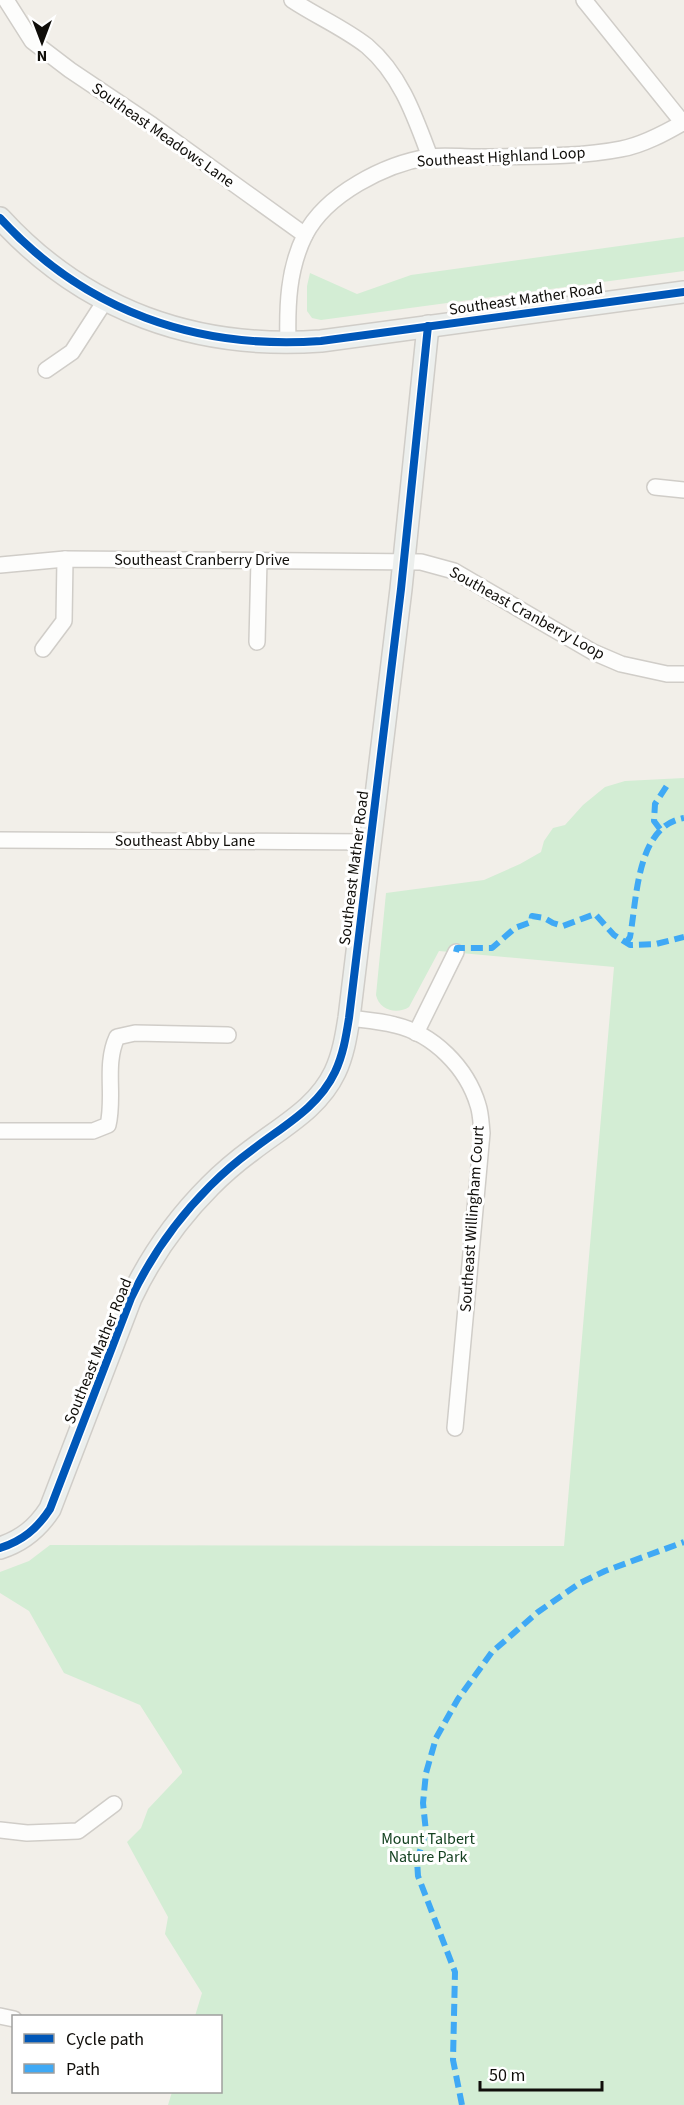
<svg xmlns="http://www.w3.org/2000/svg" width="684" height="2105" font-family="'Source Sans 3',sans-serif">
<style>
.green{fill:#d3edd4}
.lines{fill:none;stroke-linecap:round;stroke-linejoin:round}
.street-casing{stroke:#d0cdc8;stroke-width:18}
.secondary-casing{stroke:#d0cdc8;stroke-width:24}
.street{stroke:#fdfdfc;stroke-width:15}
.secondary{stroke:#ecefed;stroke-width:21}
.quiet{stroke:#3fa9f5;stroke-width:6;stroke-dasharray:12 6;stroke-linecap:butt}
.cycleway-casing{stroke:#fff;stroke-width:11}
.cycleway{stroke:#0057b8;stroke-width:8}
.labels{text-anchor:middle;dominant-baseline:central;stroke-width:6;stroke-linejoin:round;paint-order:stroke}
.street-label{font-size:16px;fill:#100e0a;stroke:#fff}
.park-label{font-size:16px;fill:#144121;stroke:#fff}
</style>
<rect width="100%" height="100%" fill="#f2efe9"/>
<g class="green">
<polygon points="684,237 684,271 321,320 312,318 307,311 307,286 310,273 357,294 411,275"/>
<path d="M 684,778 L 684,2105 L 168,2105 L 172,2092 L 220,2092 L 220,2016 L 195,2016 L 202,1993 L 165,1934 L 168,1917 L 127,1842 L 141,1828 L 148,1809 L 182,1773 L 182,1771 L 140,1705 L 64,1673 L 29,1611 L 0,1593 L 0,1572 L 29,1561 L 50,1545 L 564,1546 L 614,967 L 439,951 L 409,1007 C 397,1015 379,1010 376,995 L 386,893 L 484,880 L 520,864 L 541,852 L 544,841 L 553,828 L 565,825 L 583,805 L 605,787 L 625,781 Z"/>
</g>
<g class="lines">
<defs>
<g id="street">
<polyline points="6,0 32,41 70,70 152,125 305,235"/>
<path d="M 292,0 C 316,16 344,28 367,46 C 401,75 415,117 430,157"/>
<polyline points="584,0 683,123"/>
<path d="M 288,343 C 287,306 288,269 305,235 C 326,194 385,164 429,157 C 444,155 460,157 475,157 C 521,156 576,158 621,149 C 643,145 665,133 684,122"/>
<polyline points="46,370 72,352 105,301"/>
<polyline points="655,487 684,490"/>
<polyline points="0,565 65,559 421,562 454,571 593,652 621,664 667,674 684,674"/>
<polyline points="257,642 259,560"/>
<polyline points="43,649 64,621 65,559"/>
<polyline points="0,840 370,842"/>
<path d="M 349,1018 C 365,1020 380,1021 395,1025 C 434,1034 467,1068 478,1105 C 481,1114 481,1124 482,1133 L 455,1428"/>
<polyline points="416,1033 456,952"/>
<path d="M 0,1131 L 93,1131 L 108,1125 C 115,1096 104,1065 117,1037 L 135,1033 L 228,1035"/>
<polyline points="0,1830 27,1833 78,1831 114,1804"/>
<polyline points="0,2016 14,2019"/>
</g>
<g id="secondary">
<path d="M 0,218 C 85,311 196,350 321,341 L 684,292"/>
<path d="M 0,1548 C 22,1541 37,1529 50,1509 L 131,1298 C 151,1256 177,1219 210,1186 C 223,1173 237,1161 252,1150 C 283,1126 318,1108 335,1072 C 343,1055 346,1037 349,1018 L 401,589 L 428,326"/>
</g>
</defs>
<use href="#street" class="street-casing"/>
<use href="#secondary" class="secondary-casing"/>
<use href="#street" class="street"/>
<use href="#secondary" class="secondary"/>
<g class="quiet">
<polyline points="660,829 654,821 655,804 668,784"/>
<path d="M 626,943 L 630,937 C 637,900 636,826 684,818"/>
<polyline points="456,952 457,948 492,948 515,928 531,922 532,916 544,918 553,923 563,926 595,914 614,935 630,945 656,944 684,937"/>
<polyline points="462,2105 453,2060 455,1972 418,1876 417,1860 426,1832 423,1803 426,1773 436,1738 458,1699 492,1652 538,1612 580,1583 605,1571 684,1542"/>
</g>
<defs>
<g id="cycleway">
<path d="M 0,218 C 85,311 196,350 321,341 L 684,292"/>
<path d="M 0,1548 C 22,1541 37,1529 50,1509 L 131,1298 C 151,1256 177,1219 210,1186 C 223,1173 237,1161 252,1150 C 283,1126 318,1108 335,1072 C 343,1055 346,1037 349,1018 L 401,589 L 428,326"/>
</g>
</defs>
<use href="#cycleway" class="cycleway-casing"/>
<use href="#cycleway" class="cycleway"/>
</g>
<g class="labels">
<g class="street-label">
<text transform="translate(163 135) rotate(35)">Southeast Meadows Lane</text>
<text transform="translate(501 157) rotate(-3)">Southeast Highland Loop</text>
<text transform="translate(526 299) rotate(-8)">Southeast Mather Road</text>
<text x="202" y="560">Southeast Cranberry Drive</text>
<text transform="translate(527 613) rotate(29)">Southeast Cranberry Loop</text>
<text x="185" y="841">Southeast Abby Lane</text>
<text transform="translate(354 868) rotate(-83)">Southeast Mather Road</text>
<text transform="translate(472 1219) rotate(-86)">Southeast Willingham Court</text>
<text transform="translate(98 1351) rotate(-68)">Southeast Mather Road</text>
</g>
<g class="park-label">
<text x="428" y="1839">Mount Talbert<tspan x="428" dy="18">Nature Park</tspan></text>
</g>
</g>
<rect x="12" y="2015" width="210" height="78" fill="#ffffff" stroke="#9f9f9d" stroke-width="1.5"/>
<rect x="24" y="2034" width="30" height="9" fill="#0057b8" stroke="#9f9f9d" stroke-width="1.5"/>
<text x="66" y="2045" font-size="18" fill="#100e0a">Cycle path</text>
<rect x="24" y="2064" width="30" height="9" fill="#3fa9f5" stroke="#9f9f9d" stroke-width="1.5"/>
<text x="66" y="2075" font-size="18" fill="#100e0a">Path</text>
<g transform="translate(42 42) rotate(180)" stroke="#ffffff" stroke-width="4.5" paint-order="stroke">
<path d="M0-4.5L10 22L0 15L-10 22Z" fill="#100e0a"/>
<text y="-9" font-size="16" font-weight="bold" text-anchor="middle" fill="#100e0a">N</text>
</g>
<path d="M480 2081v9h122v-9" fill="none" stroke="#100e0a" stroke-width="3"/>
<text x="489" y="2081" font-size="18" fill="#100e0a" stroke="#ffffff" stroke-width="4.5" paint-order="stroke">50 m</text>
</svg>
